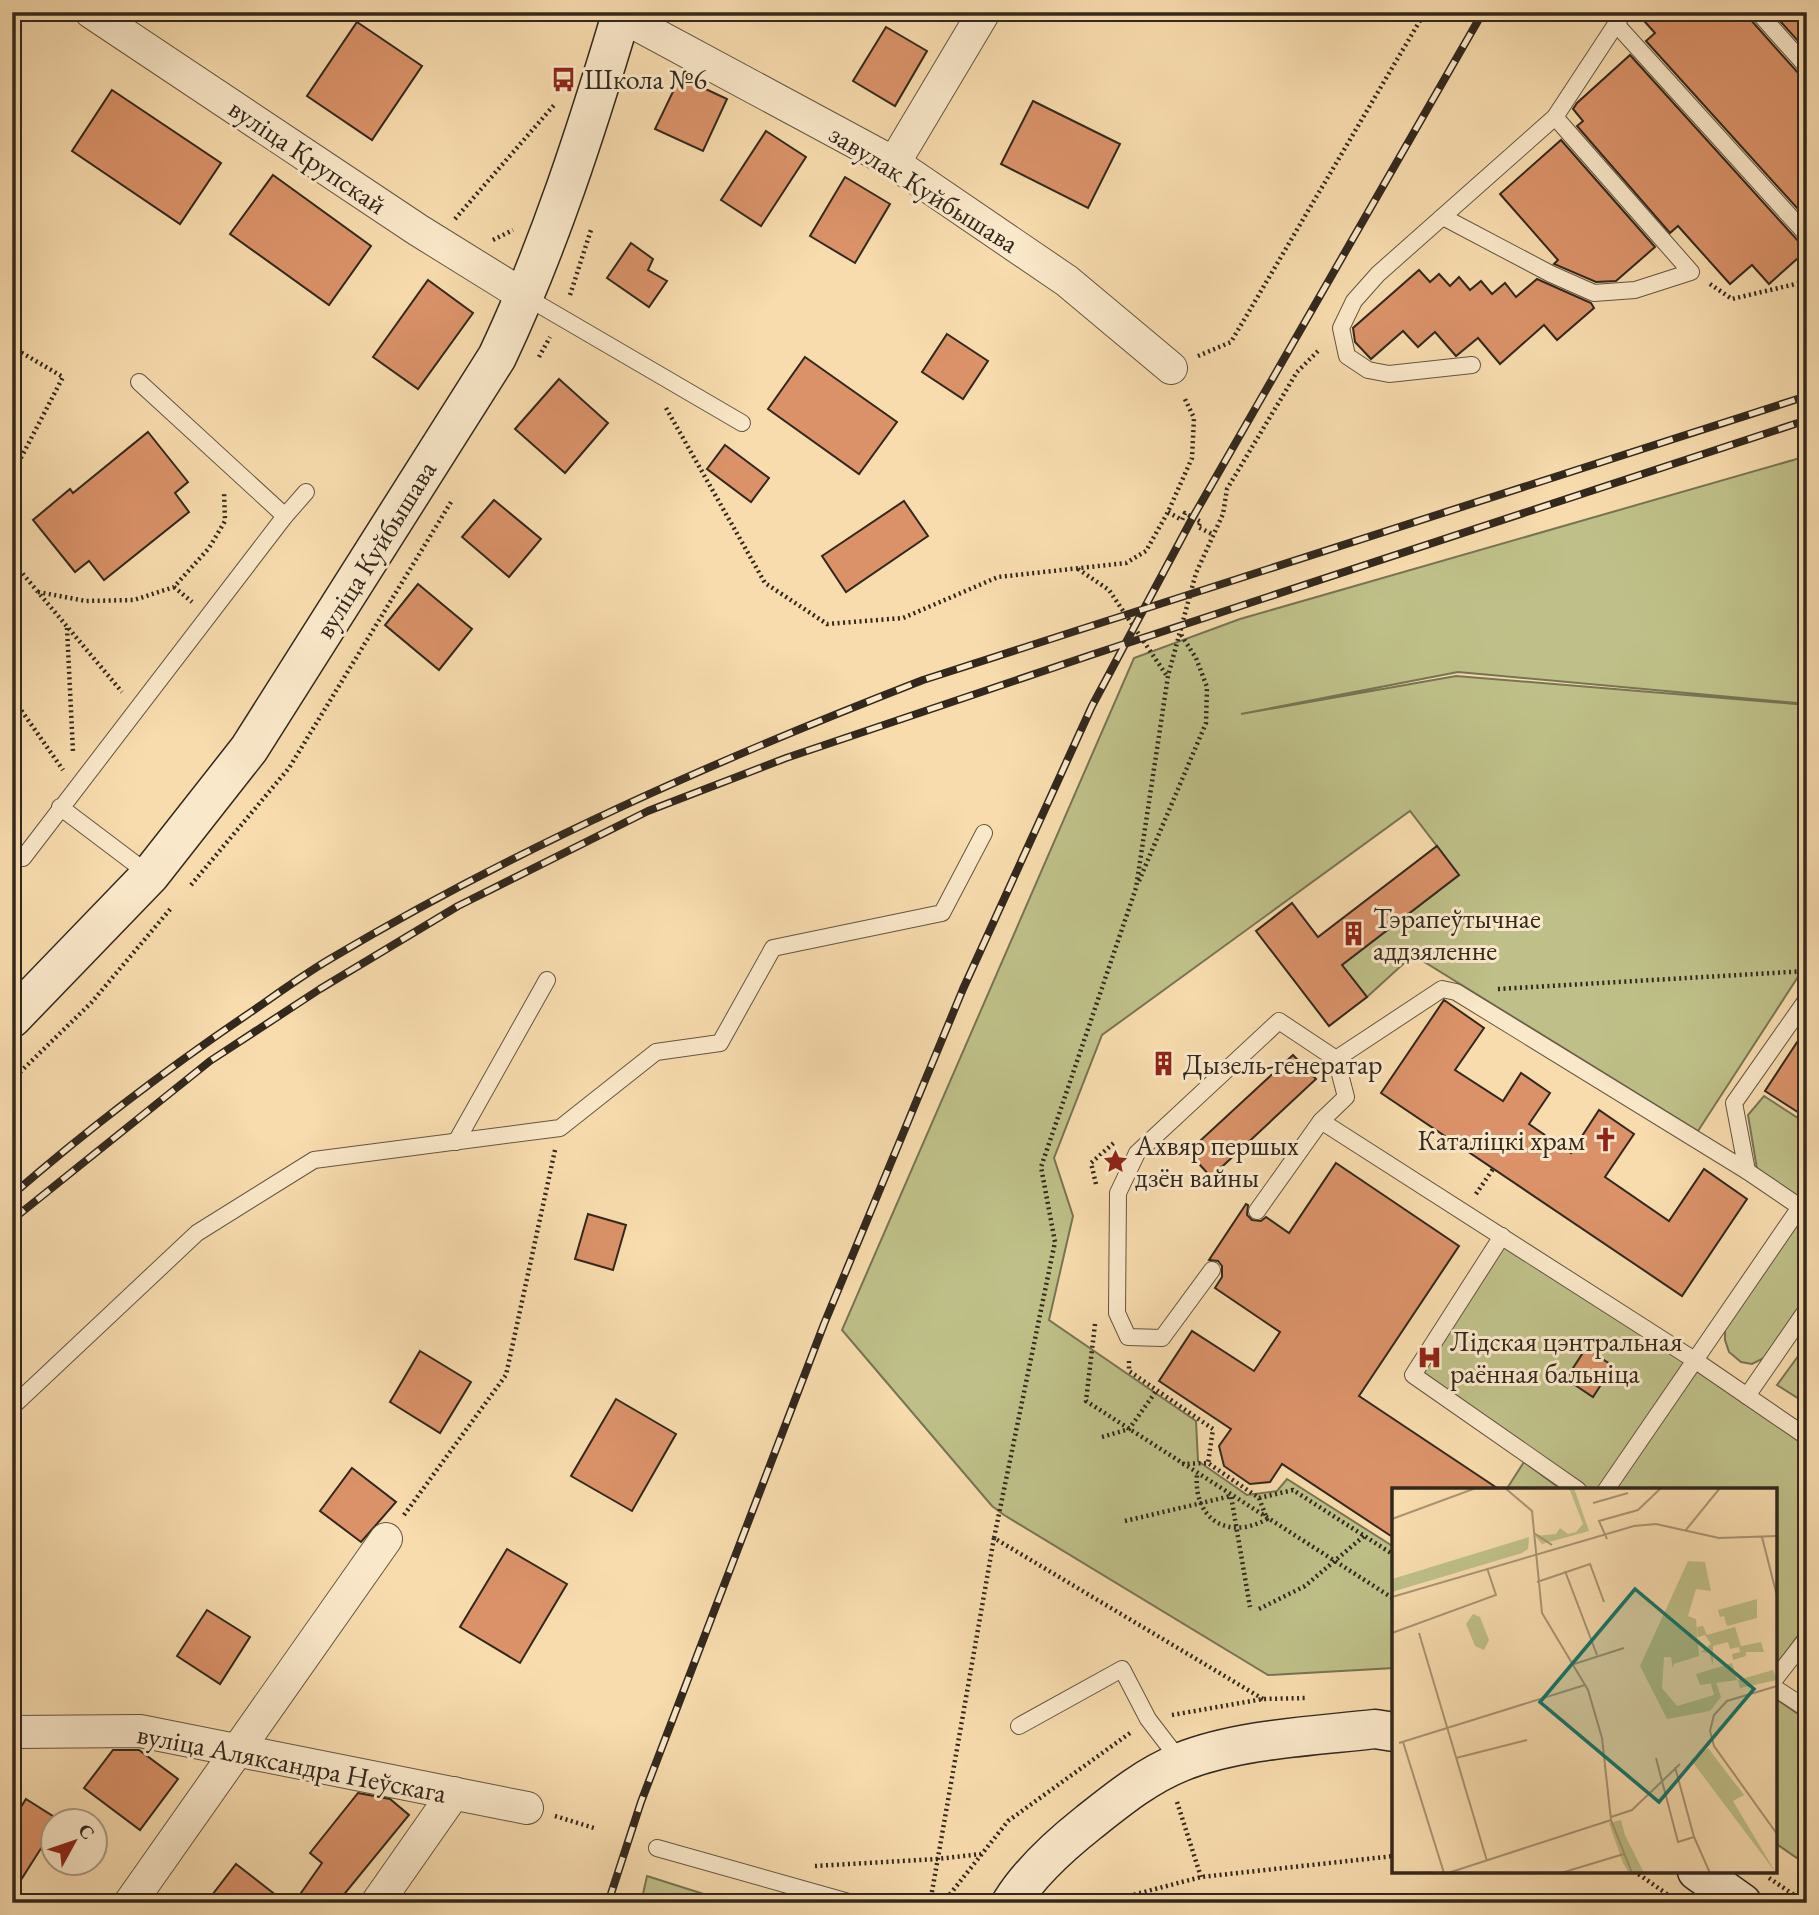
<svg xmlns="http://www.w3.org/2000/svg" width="1819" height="1915" font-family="'EB Garamond',serif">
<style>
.green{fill:#bfc089;stroke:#787454;stroke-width:2}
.building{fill:#db9269;stroke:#32281e;stroke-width:2}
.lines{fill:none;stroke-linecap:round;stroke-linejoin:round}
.service-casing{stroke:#645542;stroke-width:18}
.minor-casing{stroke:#645542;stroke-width:34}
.secondary-casing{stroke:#32281e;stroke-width:41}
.path{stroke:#32281e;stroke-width:4.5;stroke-dasharray:2 3.5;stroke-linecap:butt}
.service{stroke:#fae8ca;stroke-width:16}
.minor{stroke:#fae8ca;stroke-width:32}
.secondary{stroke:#fae8ca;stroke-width:38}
.rail-casing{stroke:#32281e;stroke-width:8}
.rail{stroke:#fae8ca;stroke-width:5;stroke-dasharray:16;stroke-linecap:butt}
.labels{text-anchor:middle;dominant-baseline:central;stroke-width:6;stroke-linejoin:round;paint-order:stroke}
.poi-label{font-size:28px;fill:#32281e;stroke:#fae8ca;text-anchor:start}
.street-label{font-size:28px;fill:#32281e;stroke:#fae8ca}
.inset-road{fill:none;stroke:#a99474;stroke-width:2}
.view{fill:#0f766e;fill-opacity:0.15;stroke:#0f766e;stroke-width:3.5}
.inset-edge{fill:none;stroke:#32281e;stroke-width:3.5}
</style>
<rect width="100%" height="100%" fill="#f8dcae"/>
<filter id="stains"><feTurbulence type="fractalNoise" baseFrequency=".00286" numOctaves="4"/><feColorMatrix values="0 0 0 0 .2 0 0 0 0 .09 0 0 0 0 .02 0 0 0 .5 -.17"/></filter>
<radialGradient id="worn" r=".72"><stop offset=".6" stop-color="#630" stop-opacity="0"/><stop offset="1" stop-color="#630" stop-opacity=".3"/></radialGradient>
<g class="green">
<polygon points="1807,456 1807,704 1458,672 1241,714 1456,676 1807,705 1807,963 1698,1131 1413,955 1367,997 1342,965 1459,875 1410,811 1102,1035 1054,1158 1073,1216 1049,1320 1196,1421 1198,1461 1247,1495 1277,1491 1287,1479 1394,1547 1394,1668 1268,1675 1004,1515 992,1506 842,1330 1134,658 1240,619"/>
<polygon points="1764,1096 1807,1124 1807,1295 1764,1358 1752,1364 1741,1362 1729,1352 1725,1340 1725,1324 1804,1205 1757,1169 1748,1115"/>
<polygon points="1502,1242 1687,1362 1599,1490 1589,1490 1422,1372"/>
<polygon points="1807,1344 1807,1404 1777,1385"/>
<polygon points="1696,1368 1807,1445 1807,1623 1775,1668 1775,1490 1615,1490"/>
<polygon points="1524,1462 1562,1490 1506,1490"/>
<polygon points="1776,1699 1807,1720 1807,1865 1775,1843"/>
<polygon points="647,1876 732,1903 641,1903"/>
</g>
<g class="building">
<polygon points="1636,12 1748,12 1750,19 1799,74 1807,77 1807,219 1646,41 1655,33"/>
<polygon points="1772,12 1807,12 1807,51"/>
<polygon points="357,22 422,66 372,140 307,96"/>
<polygon points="886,27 927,51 895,106 853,81"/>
<polygon points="1630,55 1799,242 1807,245 1807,250 1769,284 1752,265 1730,284 1678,226 1670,233 1577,126 1583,121 1573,109 1577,103"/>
<polygon points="680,77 727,99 703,151 655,129"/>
<polygon points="112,90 221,163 180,224 72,151"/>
<polygon points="1033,101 1120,144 1088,208 1001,164"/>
<polygon points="766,131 806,157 761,226 721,200"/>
<polygon points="1561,140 1655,247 1616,281 1596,282 1554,264 1558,260 1500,194"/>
<polygon points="273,175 371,246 329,305 230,234"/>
<polygon points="845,177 890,204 855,263 810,236"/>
<polygon points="631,243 653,259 648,270 667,281 649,307 607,278"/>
<polygon points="1419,270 1430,282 1439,274 1450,286 1459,277 1470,290 1481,281 1492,294 1505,283 1516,297 1537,279 1591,303 1594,308 1557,340 1544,325 1500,364 1478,338 1456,356 1435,332 1418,347 1403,331 1371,359 1355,342 1353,328"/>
<polygon points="428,280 473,313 418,389 373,357"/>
<polygon points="947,334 988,361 963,399 922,372"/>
<polygon points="805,357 897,422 859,474 768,409"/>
<polygon points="559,379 608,423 565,473 515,429"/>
<polygon points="148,432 188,482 175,493 189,512 104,580 89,561 75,572 33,520 70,489 73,493"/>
<polygon points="725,445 769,478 751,502 707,469"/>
<polygon points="494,500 541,539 509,577 462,537"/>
<polygon points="904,501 928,536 846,592 822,556"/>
<polygon points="418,584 472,629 439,670 385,625"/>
<polygon points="1437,846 1459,875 1342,965 1367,997 1329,1026 1256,931 1292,903 1318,937"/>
<polygon points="1444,1000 1484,1028 1455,1070 1503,1101 1521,1073 1550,1093 1529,1124 1571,1153 1599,1110 1634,1134 1605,1177 1669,1221 1704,1169 1747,1199 1682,1296 1381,1093"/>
<polygon points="1807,1027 1807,1118 1765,1091"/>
<polygon points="1293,1055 1316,1079 1211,1177 1188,1152"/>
<polygon points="1336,1163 1459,1246 1359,1396 1500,1490 1394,1490 1394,1538 1282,1464 1270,1482 1250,1484 1224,1466 1219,1446 1231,1429 1159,1381 1192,1331 1254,1371 1280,1332 1215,1288 1222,1277 1222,1266 1218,1261 1209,1260 1246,1204 1248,1205 1247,1215 1252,1220 1261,1221 1266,1217 1289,1233"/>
<polygon points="588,1214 626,1225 613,1270 575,1259"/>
<polygon points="1586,1348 1613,1366 1593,1397 1566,1379"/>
<polygon points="420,1351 471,1382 440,1433 390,1402"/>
<polygon points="616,1399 676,1434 632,1511 571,1476"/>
<polygon points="352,1468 396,1502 361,1542 320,1511"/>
<polygon points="507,1549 567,1584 520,1663 460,1627"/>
<polygon points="207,1610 250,1637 220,1684 177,1656"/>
<polygon points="113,1750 139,1750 178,1779 140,1830 84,1788"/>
<polygon points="358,1793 390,1799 409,1815 337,1903 294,1903 322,1863 310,1853"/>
<polygon points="26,1799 59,1820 52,1821 52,1831 12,1894 12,1821"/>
<polygon points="236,1864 286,1903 206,1903"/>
</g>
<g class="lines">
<defs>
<g id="service">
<polyline points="1758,12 1807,67"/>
<polyline points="12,13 13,12"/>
<polyline points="1616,24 1807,235"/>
<polyline points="1443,217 1551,274 1594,293 1635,290 1691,272 1555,117"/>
<polyline points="526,297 742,423"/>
<polyline points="1472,365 1389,374 1368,370 1347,356 1341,328 1354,301 1378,274 1555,117 1624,12"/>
<polyline points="139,382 285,516"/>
<polyline points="60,807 150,875"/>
<polyline points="12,852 23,858 285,516 306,492"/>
<polyline points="1336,1059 1442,989 1456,992 1747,1171 1734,1103 1807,999"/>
<polyline points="456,1142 547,980"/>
<polyline points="1257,1211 1321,1121"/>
<polyline points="1502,1236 1413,1375 1578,1490"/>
<polyline points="1212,1270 1162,1338 1128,1337 1117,1313 1118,1193 1137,1153 1279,1021 1336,1059 1346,1097 1321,1121 1696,1361 1807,1437"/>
<polyline points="1747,1396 1807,1309"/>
<polyline points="12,1407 197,1233 314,1160 560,1128 656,1052 720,1043 773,948 942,913 984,833"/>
<polyline points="1606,1490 1800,1207 1747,1171"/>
<polyline points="1775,1679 1807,1638"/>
<polyline points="1775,1688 1807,1709"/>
<polyline points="1019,1726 1122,1669 1148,1719 1181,1762"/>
<polyline points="657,1848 852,1903"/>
</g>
<g id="minor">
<polyline points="91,12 418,230 526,297"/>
<polyline points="621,16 894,163 1067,281 1171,368"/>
<polyline points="894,163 984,12"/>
<polyline points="12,1732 140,1731 527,1808"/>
<polyline points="130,1903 386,1539"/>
<polyline points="377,1903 454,1793"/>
</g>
<g id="secondary">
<path d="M 12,1018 L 150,875 L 249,749 L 497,357 C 549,247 587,129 622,12"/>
<polyline points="1697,1871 1742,1903"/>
<path d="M 1011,1903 C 1030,1872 1059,1846 1088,1823 C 1117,1800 1146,1776 1181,1762 C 1239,1739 1313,1736 1375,1729 L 1394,1732"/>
</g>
</defs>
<use href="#service" class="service-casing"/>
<use href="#minor" class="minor-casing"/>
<use href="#secondary" class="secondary-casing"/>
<g class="path">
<polyline points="455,219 555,104"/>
<polyline points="493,240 513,230"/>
<polyline points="1710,284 1732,299 1804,282 1807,278"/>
<polyline points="570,295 591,230"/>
<polyline points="12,347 63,377 12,475"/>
<polyline points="1198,356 1231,342 1425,12"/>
<polyline points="539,357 550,337"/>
<polyline points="666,408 765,583 827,624 903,618 998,577 1126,563 1146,551 1168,512 1192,458 1194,418 1184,397"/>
<polyline points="1168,512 1182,520 1185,513 1201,522 1198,527 1214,535"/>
<polyline points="12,561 122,692"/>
<polyline points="1078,569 1109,590 1167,676"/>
<polyline points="174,587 192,602"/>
<polyline points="38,592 86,601 134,600 174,587 209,548 225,521 224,491"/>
<polyline points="67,628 73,752"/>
<polyline points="12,697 63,770"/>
<polyline points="1139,881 1206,723 1207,687 1196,658 1180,633"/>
<polyline points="191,885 289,768 451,502"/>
<polyline points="1498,989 1807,971"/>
<polyline points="12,1080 91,1003 172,907"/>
<polyline points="1096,1184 1091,1163 1116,1141"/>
<polyline points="1476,1194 1493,1169"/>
<polyline points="1095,1324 1086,1401 1394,1599"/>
<polyline points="1129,1361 1129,1371 1213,1429 1208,1463"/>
<polyline points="1102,1437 1129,1429 1157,1390"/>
<path d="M 1182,1464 L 1208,1463 L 1259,1498 L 1267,1519 C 1228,1541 1193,1519 1197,1474"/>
<polyline points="1259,1498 1293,1490 1394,1555"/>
<polyline points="404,1515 506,1375 555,1150"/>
<polyline points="1125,1521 1231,1496 1250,1607"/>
<polyline points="1259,1609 1305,1586 1364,1536"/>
<polyline points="1263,1699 994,1538 1055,1242 1041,1167 1136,888 1168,676 1196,573 1223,514 1227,489 1297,372 1320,349"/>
<polyline points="1172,1715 1263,1699 1305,1698"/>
<polyline points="1177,1802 1201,1877"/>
<polyline points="555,1816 594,1828"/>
<polyline points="815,1866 937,1859 981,1854"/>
<polyline points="1634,1871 1674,1899"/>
<polyline points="1769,1878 1806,1903"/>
<polyline points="930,1903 994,1538"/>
<polyline points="943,1903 1008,1821 1130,1733"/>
<polyline points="1102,1903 1201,1877 1394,1856"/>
</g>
<use href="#service" class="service"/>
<use href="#minor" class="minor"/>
<use href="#secondary" class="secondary"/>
<defs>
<g id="rail">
<path d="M 12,1195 C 88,1129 168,1068 251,1012 C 277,994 303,975 330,959 C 518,847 719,759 923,680 L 1807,396"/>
<polyline points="12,1220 210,1061 320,989 458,906 648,811 786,758 1088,656 1807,420"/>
<polyline points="608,1903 641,1802 824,1324 963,989 1092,706 1193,517 1483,12"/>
</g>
</defs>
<use href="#rail" class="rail-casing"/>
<use href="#rail" class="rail"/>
</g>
<defs>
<symbol id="bus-bare" viewBox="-9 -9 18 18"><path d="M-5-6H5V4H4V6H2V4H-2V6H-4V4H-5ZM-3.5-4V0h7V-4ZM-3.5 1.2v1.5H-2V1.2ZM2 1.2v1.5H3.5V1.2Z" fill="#8f2418" stroke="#fae8ca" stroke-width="2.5" paint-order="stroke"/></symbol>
<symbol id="building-bare" viewBox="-9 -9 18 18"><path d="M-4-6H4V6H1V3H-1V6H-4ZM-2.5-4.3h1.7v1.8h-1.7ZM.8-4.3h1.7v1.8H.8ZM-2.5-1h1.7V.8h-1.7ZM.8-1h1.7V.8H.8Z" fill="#8f2418" stroke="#fae8ca" stroke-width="2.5" paint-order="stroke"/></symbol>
<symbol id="church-bare" viewBox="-9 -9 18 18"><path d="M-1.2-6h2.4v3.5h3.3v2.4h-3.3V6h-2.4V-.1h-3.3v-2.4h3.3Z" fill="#8f2418" stroke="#fae8ca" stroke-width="2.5" paint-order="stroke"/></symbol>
<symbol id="sight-bare" viewBox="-9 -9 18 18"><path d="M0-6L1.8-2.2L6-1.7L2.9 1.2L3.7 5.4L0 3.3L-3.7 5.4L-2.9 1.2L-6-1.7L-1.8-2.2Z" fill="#8f2418" stroke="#fae8ca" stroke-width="2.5" paint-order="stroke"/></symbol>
<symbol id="hospital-bare" viewBox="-9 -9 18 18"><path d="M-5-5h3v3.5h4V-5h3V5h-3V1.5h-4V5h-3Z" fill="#8f2418" stroke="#fae8ca" stroke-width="2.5" paint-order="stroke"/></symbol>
</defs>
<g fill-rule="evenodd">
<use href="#bus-bare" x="546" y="62" width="35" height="35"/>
<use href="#building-bare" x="1336" y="916" width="35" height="35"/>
<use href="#building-bare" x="1146" y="1046" width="35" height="35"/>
<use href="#church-bare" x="1588" y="1122" width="35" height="35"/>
<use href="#sight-bare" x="1098" y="1144" width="35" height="35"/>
<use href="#hospital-bare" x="1412" y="1340" width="35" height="35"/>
</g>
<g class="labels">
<g class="poi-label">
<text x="584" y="79">Школа №6</text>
<text x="1373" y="918">Тэрапеўтычнае<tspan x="1373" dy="32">аддзяленне</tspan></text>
<text x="1183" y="1064">Дызель-генератар</text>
<text x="1585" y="1140" text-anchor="end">Каталіцкі храм</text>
<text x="1135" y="1145">Ахвяр першых<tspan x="1135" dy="32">дзён вайны</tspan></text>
<text x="1450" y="1341">Лідская цэнтральная<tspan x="1450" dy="32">раённая бальніца</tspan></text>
</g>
<g class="street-label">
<text transform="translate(308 156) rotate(34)">вуліца Крупскай</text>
<text transform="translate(924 188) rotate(32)">завулак Куйбышава</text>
<text transform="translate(375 549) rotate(-58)">вуліца Куйбышава</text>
<text transform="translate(292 1763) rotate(11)">вуліца Аляксандра Неўскага</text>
</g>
</g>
<g transform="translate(1392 1488)">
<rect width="385" height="385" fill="#f8dcae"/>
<path d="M 177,0 L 182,0 L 197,43 L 150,56 L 143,48 L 164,46 L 168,40 L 176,46 L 184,44 L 191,36 ZM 137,49 L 136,61 L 130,65 L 0,104 L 0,91 ZM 296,73 L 313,74 L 319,103 L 304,101 L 296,128 L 304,131 L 307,168 L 282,176 L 281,181 L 279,169 L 272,169 L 270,200 L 285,218 L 322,207 L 319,196 L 324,194 L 329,209 L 318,223 L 275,231 L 248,178 ZM 365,111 L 365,130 L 335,138 L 332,128 L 328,129 L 326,122 ZM 81,126 L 88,129 L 97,152 L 92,162 L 83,158 L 74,136 ZM 311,138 L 315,147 L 343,139 L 349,158 L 369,154 L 372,164 L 354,164 L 354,168 L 341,172 L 340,166 L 348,164 L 347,159 L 338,161 L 336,154 L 321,158 L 321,177 L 317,165 L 309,164 L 319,156 L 313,147 L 306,149 L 305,139 ZM 340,175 L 345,192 L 308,197 L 304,186 ZM 381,182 L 385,192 L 348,200 L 346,192 ZM 316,260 L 352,307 L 341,313 L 384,385 L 299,272 ZM 229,332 L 233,347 L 252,385 L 237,385 L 231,375 L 217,335 Z" fill="#bfc089"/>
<path class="inset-road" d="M 113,0 L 140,23 L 150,125 L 196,202 L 210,250 L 219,332 L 240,385M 201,15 L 236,5M 0,31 L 84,0M 293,43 L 328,0M 142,45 L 160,57M 370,49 L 385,108M 215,51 L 207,33 L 246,22 L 269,0M 173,83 L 205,167M 145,94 L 198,76 L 212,114M 0,109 L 242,38 L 264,36 L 327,50 L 385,48M 0,145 L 104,107 L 95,80M 27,145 L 95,373M 182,176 L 232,160M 385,198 L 335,213 L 322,227 L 318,243 L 322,258 L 385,346M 11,254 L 52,385M 7,255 L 193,197M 64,270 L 135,252M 264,270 L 286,354 L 302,349M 283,279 L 302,349 L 318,385M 219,329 L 240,322 L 288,276M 56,385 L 219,332M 169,385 L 232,366"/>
<path class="view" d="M 243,101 L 362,201 L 267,314 L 148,214 Z"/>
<rect width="385" height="385" class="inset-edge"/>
</g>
<rect width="1819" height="1915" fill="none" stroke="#f8dcae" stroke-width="42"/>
<rect x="14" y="14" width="1791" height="1887" fill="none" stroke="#32281e" stroke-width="3.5"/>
<rect x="21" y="21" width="1777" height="1873" fill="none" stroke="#32281e" stroke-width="2"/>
<g transform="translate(74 1842) rotate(50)"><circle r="33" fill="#fae8ca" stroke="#aa9b85" stroke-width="2"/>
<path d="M0-5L12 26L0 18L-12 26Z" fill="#8f2418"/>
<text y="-10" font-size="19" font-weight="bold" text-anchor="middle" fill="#32281e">С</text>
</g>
<rect width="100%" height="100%" filter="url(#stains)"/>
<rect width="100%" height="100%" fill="url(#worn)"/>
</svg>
